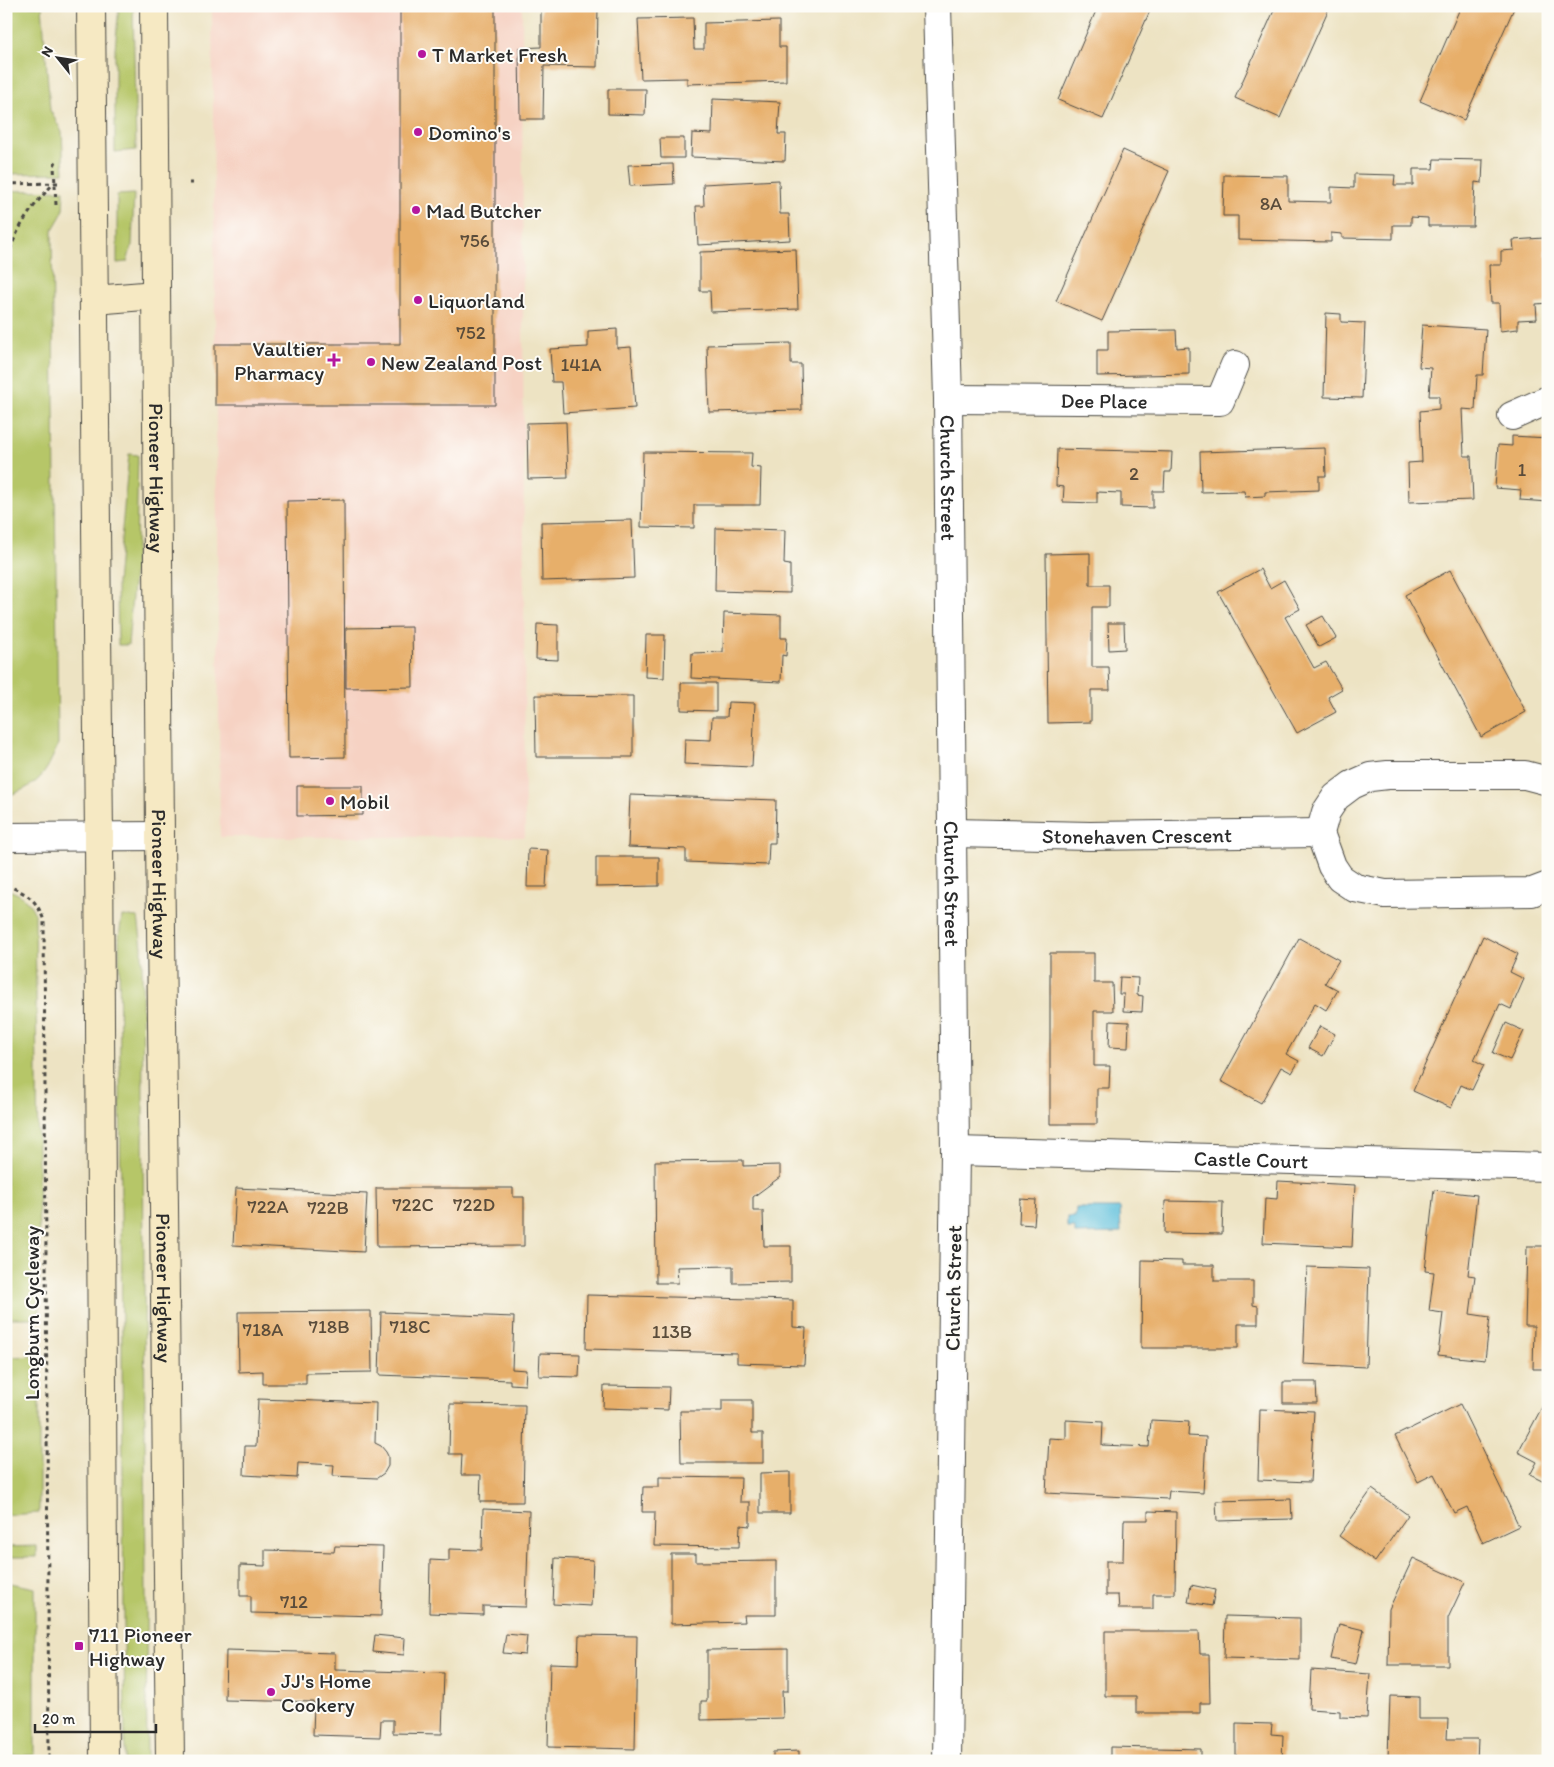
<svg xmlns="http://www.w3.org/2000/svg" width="1554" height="1767" font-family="Itim,sans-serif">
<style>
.built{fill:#f6d2c3}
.green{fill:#b6c668;stroke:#70784a}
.water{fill:#5dbfdb;stroke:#447583}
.building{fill:#e7af6b}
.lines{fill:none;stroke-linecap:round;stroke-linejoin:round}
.street-casing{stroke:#484742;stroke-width:30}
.secondary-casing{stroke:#484742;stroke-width:30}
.path{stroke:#484742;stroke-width:3;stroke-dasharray:4 4;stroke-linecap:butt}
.street{stroke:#fff;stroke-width:28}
.secondary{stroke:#f6e9c3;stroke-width:28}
.poi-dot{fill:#b5179e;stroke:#fdfcf7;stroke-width:2}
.labels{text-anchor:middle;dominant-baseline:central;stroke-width:4;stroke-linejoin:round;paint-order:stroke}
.number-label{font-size:19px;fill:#5a4c3b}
.poi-label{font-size:21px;fill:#2b2b2b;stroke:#fdfcf7;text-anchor:start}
.street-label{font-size:21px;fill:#2b2b2b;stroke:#fdfcf7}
</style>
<rect width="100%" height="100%" fill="#fdfcf7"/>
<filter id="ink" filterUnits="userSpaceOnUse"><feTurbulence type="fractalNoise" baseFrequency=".02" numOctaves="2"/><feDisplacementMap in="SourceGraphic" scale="10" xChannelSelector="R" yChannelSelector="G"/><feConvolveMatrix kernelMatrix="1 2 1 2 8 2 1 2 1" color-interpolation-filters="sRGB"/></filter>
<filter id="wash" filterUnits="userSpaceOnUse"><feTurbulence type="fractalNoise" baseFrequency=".0096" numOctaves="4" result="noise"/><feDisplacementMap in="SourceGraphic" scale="20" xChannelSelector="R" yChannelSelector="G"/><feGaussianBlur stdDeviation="1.12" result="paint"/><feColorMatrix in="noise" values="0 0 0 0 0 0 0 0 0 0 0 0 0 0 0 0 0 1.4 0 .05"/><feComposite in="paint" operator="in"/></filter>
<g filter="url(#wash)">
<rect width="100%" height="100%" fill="#ede3c3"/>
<polygon class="built" points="212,6 522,6 525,837 220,837"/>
<g class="green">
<polygon points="6,6 42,6 50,110 62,132 64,173 6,174"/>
<polygon points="119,6 133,6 136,150 115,152 115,49"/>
<path d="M 64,190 L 63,212 L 52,231 L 58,744 C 46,775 39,785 7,796 L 6,191 Z"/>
<polygon points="134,194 132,245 127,262 117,263 117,195"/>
<polygon points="129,454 138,455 136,550 128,645 118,645 117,583"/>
<path d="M 6,889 C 21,894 29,900 35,914 L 40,1318 L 6,1318 Z"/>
<polygon points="122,916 138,917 142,947 147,1761 125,1761 119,936"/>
<polygon points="39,1356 39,1513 6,1515 6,1357"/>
<polygon points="37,1546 37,1557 6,1557 6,1547"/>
<polygon points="6,1582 35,1588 35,1755 6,1756"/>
</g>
<polygon class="water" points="1076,1208 1120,1208 1121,1233 1075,1234 1075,1228 1067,1228 1067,1217 1075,1217"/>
<g id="blocks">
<g class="building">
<polygon points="400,6 495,6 495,405 215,405 215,344 400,344"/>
<polygon points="541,6 598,6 597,67 544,66 543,119 520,119 519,48 541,47"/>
<polygon points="1098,6 1152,6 1103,119 1058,100"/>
<polygon points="1276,6 1330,6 1280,118 1235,98"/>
<polygon points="1461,6 1515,6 1464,120 1420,101"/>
<polygon points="693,18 694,49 704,49 704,23 779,21 779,47 786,47 786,81 687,84 687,78 641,79 638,19"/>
<polygon points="608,89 646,89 645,115 608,114"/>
<polygon points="713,99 780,102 778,134 786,134 785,161 691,157 692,133 712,134"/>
<polygon points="660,138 684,138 684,158 661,158"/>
<polygon points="1123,150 1169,171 1102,321 1056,301"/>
<polygon points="1434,159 1483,160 1482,183 1475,182 1473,226 1428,226 1428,218 1411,217 1411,225 1393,225 1393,239 1342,238 1342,234 1331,233 1331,242 1238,240 1238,216 1223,216 1224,175 1288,176 1288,201 1331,202 1331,187 1354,188 1354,174 1395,175 1394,185 1413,185 1413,169 1433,169"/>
<polygon points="673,164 674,184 630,186 628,165"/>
<polygon points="779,180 780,214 789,214 790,240 698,245 696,206 704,206 703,184"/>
<polygon points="1544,238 1545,255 1548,255 1548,303 1536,304 1537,319 1518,320 1518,329 1500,331 1499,303 1491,303 1489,265 1501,265 1501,251 1514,250 1513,240"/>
<polygon points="796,249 798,309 711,312 710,291 700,291 700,252"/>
<polygon points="1326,313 1341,314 1341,322 1365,323 1362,398 1324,397"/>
<polygon points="1422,325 1486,329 1483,375 1477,375 1475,410 1462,409 1464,456 1471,456 1473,500 1409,502 1408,463 1422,462 1420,411 1439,409 1439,396 1429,396 1431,368 1419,367"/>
<polygon points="617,329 617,348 631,347 635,408 563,413 561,382 552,382 550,349 588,347 588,331"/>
<polygon points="1176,330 1177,348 1189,347 1189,374 1097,376 1097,350 1108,350 1108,331"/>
<polygon points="791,343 791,364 801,364 802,410 709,412 707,345"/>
<polygon points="566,422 568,478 528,479 527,423"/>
<polygon points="1512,436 1548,438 1548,502 1520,500 1521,490 1495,488 1498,445 1512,446"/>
<polygon points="1325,448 1326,476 1319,476 1319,490 1265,492 1265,496 1245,497 1244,491 1201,492 1200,452"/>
<polygon points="1057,449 1172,452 1171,472 1165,472 1164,491 1153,491 1153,508 1121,507 1121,493 1097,492 1097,503 1063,502 1064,487 1056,486"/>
<polygon points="643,452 752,453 751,467 761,468 760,505 694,505 694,528 641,527"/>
<polygon points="344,500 345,757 289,758 287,501"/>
<polygon points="632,520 634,578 542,581 541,522"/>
<polygon points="716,528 785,530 784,564 790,565 790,593 715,591"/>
<polygon points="1090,553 1090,585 1109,585 1109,607 1092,607 1092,667 1109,667 1110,690 1091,690 1091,722 1048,723 1046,554"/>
<polygon points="1260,569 1270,588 1284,580 1300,609 1285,617 1314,668 1326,662 1342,689 1328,697 1336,712 1297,733 1218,592"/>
<polygon points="1450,570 1526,712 1481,737 1405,595"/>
<polygon points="724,613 781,615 781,638 787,638 786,656 782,655 781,682 691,678 692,653 723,652"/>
<polygon points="1323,616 1336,638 1319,647 1306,625"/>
<polygon points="1108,623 1124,623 1125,649 1109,650"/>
<polygon points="537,624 558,625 558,660 536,659"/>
<polygon points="412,627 413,687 346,688 346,628"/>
<polygon points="646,635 665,635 664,678 645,677"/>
<polygon points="681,683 716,683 716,711 681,710"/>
<polygon points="535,695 633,696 633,757 536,757"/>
<polygon points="728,702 755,703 752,767 684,764 685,739 711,740 712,717 727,717"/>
<polygon points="297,786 363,786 363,815 297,816"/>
<polygon points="630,795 776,800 775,843 769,843 768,865 686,862 686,849 628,847"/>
<polygon points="528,849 548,850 546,887 527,887"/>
<polygon points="596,857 659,857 659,886 596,887"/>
<polygon points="1483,936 1518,954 1510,972 1524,979 1511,1009 1500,1004 1474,1060 1484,1065 1472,1090 1461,1085 1451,1108 1413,1091"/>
<polygon points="1299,938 1339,960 1325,983 1338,990 1326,1010 1315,1003 1286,1054 1299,1061 1292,1073 1281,1067 1261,1103 1221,1081"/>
<polygon points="1050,953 1094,953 1094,983 1112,983 1113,1011 1094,1011 1094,1066 1110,1066 1109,1088 1097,1088 1097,1124 1050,1124"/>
<polygon points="1120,977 1138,978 1137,995 1143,996 1142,1012 1123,1011 1124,994 1119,994"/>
<polygon points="1110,1021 1129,1022 1128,1048 1109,1047"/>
<polygon points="1506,1023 1524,1031 1510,1060 1493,1053"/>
<polygon points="1320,1026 1335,1034 1323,1056 1308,1048"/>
<polygon points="743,1160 743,1166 780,1165 780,1177 753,1197 753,1211 763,1211 764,1246 791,1246 791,1282 733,1283 733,1266 677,1267 678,1283 656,1283 655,1161"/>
<polygon points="1278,1181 1355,1185 1352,1247 1263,1243 1265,1198 1277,1199"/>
<polygon points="236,1188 367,1194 364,1252 233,1245"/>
<polygon points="376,1188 513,1188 513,1197 524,1197 524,1246 377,1247"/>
<polygon points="1434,1190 1477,1195 1468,1275 1475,1276 1470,1314 1490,1317 1485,1360 1438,1355 1443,1313 1429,1311 1434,1272 1425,1271"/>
<polygon points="1020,1199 1036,1200 1034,1225 1019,1224"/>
<polygon points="1165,1201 1223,1202 1222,1234 1164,1233"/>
<polygon points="1527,1246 1548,1246 1548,1369 1533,1369 1534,1326 1525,1326"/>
<polygon points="1142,1260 1182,1261 1182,1265 1214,1265 1214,1281 1253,1281 1253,1305 1258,1306 1258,1324 1238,1324 1238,1348 1141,1348"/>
<polygon points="1307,1267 1369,1269 1366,1367 1303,1364"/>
<polygon points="587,1295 793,1300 793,1327 806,1328 804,1365 737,1363 737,1353 586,1349"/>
<polygon points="371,1311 372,1372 306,1373 306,1384 263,1384 263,1371 239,1372 238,1312"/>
<polygon points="381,1312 514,1317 512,1369 526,1370 525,1385 510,1384 510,1380 379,1375"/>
<polygon points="540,1353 580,1354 579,1377 539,1376"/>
<polygon points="1283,1382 1316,1382 1317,1403 1283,1403"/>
<polygon points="604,1386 669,1387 668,1410 603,1408"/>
<polygon points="1548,1396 1548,1484 1530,1475 1537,1462 1518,1452"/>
<polygon points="258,1399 376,1403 375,1443 381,1446 386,1452 388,1456 388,1466 384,1473 377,1478 333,1476 334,1465 298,1463 297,1478 244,1475 245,1446 256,1446"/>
<polygon points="722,1400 752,1400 752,1433 763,1433 763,1463 681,1463 680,1411 722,1411"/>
<polygon points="450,1404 525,1405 523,1502 480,1502 481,1475 461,1475 462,1454 449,1454"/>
<polygon points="1460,1404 1519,1526 1483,1543 1467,1507 1454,1513 1434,1474 1418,1482 1395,1436"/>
<polygon points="1260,1409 1314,1411 1310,1482 1258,1480"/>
<polygon points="1066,1420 1103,1422 1102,1445 1149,1447 1151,1420 1189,1422 1188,1436 1206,1437 1203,1493 1169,1491 1168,1499 1046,1493 1049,1438 1066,1439"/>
<polygon points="790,1472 790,1513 760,1513 760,1473"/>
<polygon points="659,1477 741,1478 740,1502 750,1502 750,1526 740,1525 739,1547 654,1546 655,1512 642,1512 643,1487 659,1487"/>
<polygon points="1372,1489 1408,1515 1375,1562 1339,1536"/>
<polygon points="1291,1499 1292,1519 1217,1521 1216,1501"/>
<polygon points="483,1509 529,1511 526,1607 483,1606 483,1615 429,1613 430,1560 449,1561 449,1549 482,1550"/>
<polygon points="1148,1511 1176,1512 1175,1594 1153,1594 1153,1609 1119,1609 1118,1595 1106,1595 1106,1561 1123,1561 1124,1520 1148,1520"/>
<polygon points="335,1546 383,1547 381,1616 251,1613 251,1596 240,1596 240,1565 265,1566 265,1550 334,1552"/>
<polygon points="671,1554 696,1554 696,1562 776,1561 776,1615 744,1615 745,1622 671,1624"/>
<polygon points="555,1558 593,1560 591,1606 553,1604"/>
<polygon points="1413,1558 1465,1582 1448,1618 1448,1665 1388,1665 1389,1609"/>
<polygon points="1191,1585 1215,1590 1212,1606 1188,1602"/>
<polygon points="1225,1616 1300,1618 1300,1660 1224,1658"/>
<polygon points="1339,1624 1364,1630 1356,1664 1331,1659"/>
<polygon points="1105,1631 1199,1631 1200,1654 1209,1654 1210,1703 1200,1703 1200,1713 1136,1713 1136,1696 1105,1696"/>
<polygon points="506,1634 527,1636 525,1655 503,1653"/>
<polygon points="375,1635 405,1638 404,1655 373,1652"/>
<polygon points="579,1635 637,1636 635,1749 548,1747 550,1663 578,1664"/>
<polygon points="788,1649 788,1691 782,1691 783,1718 701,1720 701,1701 707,1701 707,1650"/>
<polygon points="226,1650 335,1653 335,1670 444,1673 442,1734 393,1733 393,1720 381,1720 380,1737 313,1735 314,1702 225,1700"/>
<polygon points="1311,1670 1370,1674 1367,1718 1340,1717 1340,1711 1309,1709"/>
<polygon points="1390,1696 1419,1697 1419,1719 1448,1719 1447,1739 1478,1739 1477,1761 1367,1761 1367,1757 1388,1758"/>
<polygon points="1236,1723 1272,1724 1271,1734 1283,1735 1282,1761 1236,1761"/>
<polygon points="1110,1747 1201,1749 1201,1761 1110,1761"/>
<polygon points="799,1751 799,1761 773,1761 773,1752"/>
</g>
</g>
</g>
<g filter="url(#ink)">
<use href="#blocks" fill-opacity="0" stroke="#484742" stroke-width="1"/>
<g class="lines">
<defs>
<g id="street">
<path id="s1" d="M 937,6 L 948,399 L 955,1151 L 947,1761"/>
<path id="s2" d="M 948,399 L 1220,401 L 1235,365"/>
<polyline points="1512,416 1548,400"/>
<polyline points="1548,781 1525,775 1388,775 1370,777 1352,785 1336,797 1326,812 1320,833 1332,866 1340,878 1355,888 1385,894 1532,892 1548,886"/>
<path id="s3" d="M 953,833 L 1090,836 L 1320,833"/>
<polyline points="6,837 160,836"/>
<path id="s4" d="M 955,1151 L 1548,1167"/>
</g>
<g id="secondary">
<polyline points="91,6 99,837 104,1761"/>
<path id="s5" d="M 154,6 L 160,836 L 170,1761"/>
<polyline points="94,300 156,295"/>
</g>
</defs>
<use href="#street" class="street-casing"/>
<use href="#secondary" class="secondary-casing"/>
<g class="path">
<polyline points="189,183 197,183"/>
<polyline points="6,184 58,183"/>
<polyline points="56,205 54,166 56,161"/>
<path d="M 6,265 C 14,230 30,209 54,183"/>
<path d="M 6,885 C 26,893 37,899 44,921 L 49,1761"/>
</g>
<use href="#street" class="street"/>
<use href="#secondary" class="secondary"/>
</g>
</g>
<g class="poi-dot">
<circle cx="422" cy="54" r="5"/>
<circle cx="418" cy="132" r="5"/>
<circle cx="416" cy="210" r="5"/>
<circle cx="418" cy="300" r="5"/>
<path d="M331.5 352.5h5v5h5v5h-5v5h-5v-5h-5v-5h5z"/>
<circle cx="371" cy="362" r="5"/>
<circle cx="330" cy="801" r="5"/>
<rect x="74" y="1641" width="10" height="10" rx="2.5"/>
<circle cx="271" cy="1692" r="5"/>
</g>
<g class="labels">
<g class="number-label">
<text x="1271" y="203">8A</text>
<text x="475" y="240">756</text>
<text x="471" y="332">752</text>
<text x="581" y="364">141A</text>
<text x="1522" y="469">1</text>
<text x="1134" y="473">2</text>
<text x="413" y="1204">722C</text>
<text x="474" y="1204">722D</text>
<text x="268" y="1206">722A</text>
<text x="328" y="1207">722B</text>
<text x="329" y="1326">718B</text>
<text x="410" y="1326">718C</text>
<text x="263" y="1329">718A</text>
<text x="672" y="1331">113B</text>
<text x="294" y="1601">712</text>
</g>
<g class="poi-label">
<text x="432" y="54">T Market Fresh</text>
<text x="428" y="132">Domino's</text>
<text x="426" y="210">Mad Butcher</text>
<text x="428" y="300">Liquorland</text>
<text x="324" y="348" text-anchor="end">Vaultier<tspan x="324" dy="24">Pharmacy</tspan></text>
<text x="381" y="362">New Zealand Post</text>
<text x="340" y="801">Mobil</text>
<text x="89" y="1634">711 Pioneer<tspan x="89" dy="24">Highway</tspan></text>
<text x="281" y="1680">JJ's Home<tspan x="281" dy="24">Cookery</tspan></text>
</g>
<g class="street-label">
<text stroke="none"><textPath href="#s2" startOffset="156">Dee Place</textPath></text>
<text stroke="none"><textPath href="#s1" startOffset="472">Church Street</textPath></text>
<text stroke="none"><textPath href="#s5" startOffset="472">Pioneer Highway</textPath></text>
<text stroke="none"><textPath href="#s3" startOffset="184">Stonehaven Crescent</textPath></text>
<text stroke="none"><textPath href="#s1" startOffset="878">Church Street</textPath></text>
<text stroke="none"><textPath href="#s5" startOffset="878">Pioneer Highway</textPath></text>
<text stroke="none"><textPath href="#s4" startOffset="296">Castle Court</textPath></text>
<text stroke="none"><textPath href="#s5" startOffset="1282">Pioneer Highway</textPath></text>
<text transform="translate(953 1288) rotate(-89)">Church Street</text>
<text transform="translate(31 1313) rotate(-90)">Longburn Cycleway</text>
</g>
</g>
<rect width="1554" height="1767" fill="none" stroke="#fdfcf7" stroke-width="25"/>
<g transform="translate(58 58) rotate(300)" stroke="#fdfcf7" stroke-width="4" paint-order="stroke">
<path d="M0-4L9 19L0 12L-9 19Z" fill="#2b2b2b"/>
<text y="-8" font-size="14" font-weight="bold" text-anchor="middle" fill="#2b2b2b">N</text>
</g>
<path d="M35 1724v8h121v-8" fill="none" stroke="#2b2b2b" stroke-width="2.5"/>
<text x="42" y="1724" font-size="15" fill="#2b2b2b" stroke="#fdfcf7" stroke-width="4" paint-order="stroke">20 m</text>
</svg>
